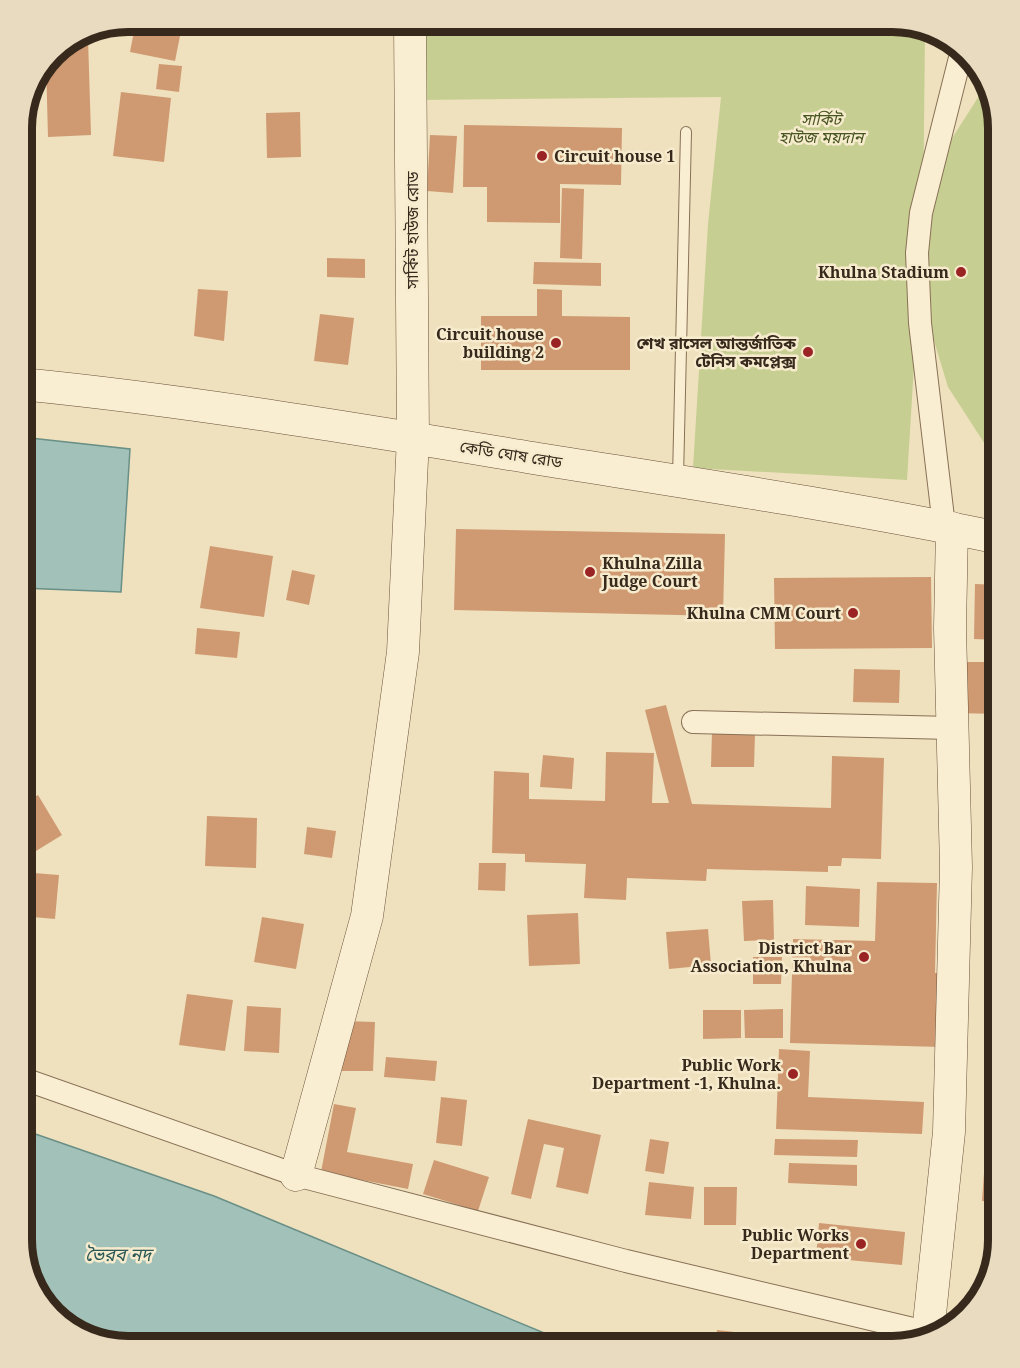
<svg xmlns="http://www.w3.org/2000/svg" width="1020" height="1368" font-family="'Noto Serif','Noto Sans Bengali',serif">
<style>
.green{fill:#c6ce92}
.water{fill:#a2c1b8;stroke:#698f86;stroke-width:1.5}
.building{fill:#cf9a72}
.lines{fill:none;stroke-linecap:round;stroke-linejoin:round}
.lane-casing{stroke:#887156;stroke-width:12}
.street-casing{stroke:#887156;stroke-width:24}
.secondary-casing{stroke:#6a523a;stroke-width:33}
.lane{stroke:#faeed2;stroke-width:10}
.street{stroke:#faeed2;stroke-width:22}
.secondary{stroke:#faeed2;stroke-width:32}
.poi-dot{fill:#9a2424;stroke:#f7ebce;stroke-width:2}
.labels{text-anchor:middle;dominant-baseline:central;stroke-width:5;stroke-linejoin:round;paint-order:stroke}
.park-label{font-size:16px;font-style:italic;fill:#475521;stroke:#f7ebce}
.poi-label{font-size:16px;font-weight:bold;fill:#37291c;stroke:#f7ebce;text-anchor:end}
.street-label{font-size:16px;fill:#37291c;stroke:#f7ebce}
.water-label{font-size:18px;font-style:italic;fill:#2a5855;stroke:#f7ebce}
.rim{fill:none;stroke:#37291c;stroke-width:8}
</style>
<rect width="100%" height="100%" fill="#efe1be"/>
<polygon class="green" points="418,21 899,21 925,29 923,226 942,154 986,85 999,127 999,466 948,387 925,311 921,251 907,480 693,468 708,224 721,97 418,100"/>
<g class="water">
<polygon points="21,437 130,449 121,592 21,588"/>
<polygon points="21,1129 214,1196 578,1347 127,1347 74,1333 39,1300 21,1241"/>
</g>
<g class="building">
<polygon points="136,21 183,21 175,61 130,52"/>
<polygon points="88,39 91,135 48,137 46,62 57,48 78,40"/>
<polygon points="159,64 182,66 179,92 156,89"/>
<polygon points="121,92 171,98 164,162 113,156"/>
<polygon points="300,112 301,157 267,158 266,113"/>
<polygon points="464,125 622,128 621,185 560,184 560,223 487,222 487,187 463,187"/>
<polygon points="430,135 457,136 453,193 427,191"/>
<polygon points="562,188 584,189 582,259 560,258"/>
<polygon points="327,258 365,259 365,278 327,277"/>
<polygon points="534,262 601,263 601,286 533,284"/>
<polygon points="198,289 228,291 224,341 194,336"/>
<polygon points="537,289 562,290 562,316 630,317 630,370 481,370 481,316 537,316"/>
<polygon points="320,314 354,318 348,365 314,361"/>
<polygon points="456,529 725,534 723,616 454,610"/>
<polygon points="210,546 273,556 264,617 200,608"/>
<polygon points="292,570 315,575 309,605 286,600"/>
<polygon points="931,577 932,648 775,649 774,578"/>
<polygon points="975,584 999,585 999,640 974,639"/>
<polygon points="197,628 240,632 237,658 195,654"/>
<polygon points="954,662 999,662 999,714 953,713"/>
<polygon points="854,669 900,670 899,703 853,702"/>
<polygon points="666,705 692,804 831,808 832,756 884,758 881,859 842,858 841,866 828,866 828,872 707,869 706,881 627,878 626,900 584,898 586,864 525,862 525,854 492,853 494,771 529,773 529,799 605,801 606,752 654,753 652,803 669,803 645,710"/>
<polygon points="712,732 755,733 754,767 711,767"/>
<polygon points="543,755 574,758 572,789 540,787"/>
<polygon points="38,795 62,835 36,851 21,826 21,805"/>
<polygon points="207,816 257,818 256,868 205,866"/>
<polygon points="995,817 999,817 999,905 994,905"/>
<polygon points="307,827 336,831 332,858 304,854"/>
<polygon points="479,863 506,863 505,891 478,890"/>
<polygon points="21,872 59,875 55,919 21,916"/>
<polygon points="877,882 937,883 935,973 944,973 942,1047 790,1043 793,939 875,941"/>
<polygon points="806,886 860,889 859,927 805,925"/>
<polygon points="773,900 774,940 744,941 742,901"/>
<polygon points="578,913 580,964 529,966 527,915"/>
<polygon points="262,917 304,924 296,969 254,962"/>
<polygon points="708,929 711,965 669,969 666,932"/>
<polygon points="753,957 782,957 781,984 753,984"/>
<polygon points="187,994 233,1000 225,1051 179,1045"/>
<polygon points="247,1006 281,1008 279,1053 244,1051"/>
<polygon points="783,1009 783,1038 745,1038 744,1010"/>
<polygon points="703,1010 741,1010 741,1038 703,1039"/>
<polygon points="343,1021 375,1022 373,1071 342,1071"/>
<polygon points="779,1049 810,1051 808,1097 924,1102 922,1134 776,1129"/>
<polygon points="386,1057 437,1061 435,1081 384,1077"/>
<polygon points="996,1088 999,1088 999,1132 991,1131"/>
<polygon points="441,1097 467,1100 462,1146 436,1143"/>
<polygon points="334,1104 356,1108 347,1152 413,1164 408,1189 321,1172"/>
<polygon points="528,1119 601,1135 588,1194 556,1187 564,1148 544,1144 531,1199 511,1194"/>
<polygon points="650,1139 669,1142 664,1174 645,1171"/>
<polygon points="775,1139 858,1140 857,1157 774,1155"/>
<polygon points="986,1145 999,1146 999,1202 982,1201"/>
<polygon points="434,1160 489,1177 478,1211 423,1194"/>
<polygon points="789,1163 857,1165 857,1186 788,1183"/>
<polygon points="649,1182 694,1187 691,1219 645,1215"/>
<polygon points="704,1187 737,1187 736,1225 704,1225"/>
<polygon points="819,1223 905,1232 902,1265 816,1257"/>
<polygon points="989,1227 999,1227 999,1241 988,1283 985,1283"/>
<polygon points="717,1330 752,1334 750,1347 715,1347"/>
</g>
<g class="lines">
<defs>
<polyline id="lane" points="678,478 686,132"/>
<g id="street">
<polyline points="944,526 920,323 917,253 921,213 962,50"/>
<polyline points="693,722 952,728"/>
<polyline points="21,1078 296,1175 626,1261 934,1334"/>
</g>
<g id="secondary">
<path d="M 21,384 C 193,401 363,430 533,458 C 689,483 845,506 999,538"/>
<polyline points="296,1175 367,916 403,652 413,438 410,21"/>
<polyline points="928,1333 949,1132 956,867 950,628 952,528"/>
</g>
</defs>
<use href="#lane" class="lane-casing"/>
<use href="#street" class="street-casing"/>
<use href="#secondary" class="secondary-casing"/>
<use href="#lane" class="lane"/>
<use href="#street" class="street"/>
<use href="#secondary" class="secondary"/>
</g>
<g class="poi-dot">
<circle cx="542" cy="156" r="6"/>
<circle cx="961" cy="272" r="6"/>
<circle cx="556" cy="343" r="6"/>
<circle cx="808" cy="352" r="6"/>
<circle cx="590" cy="572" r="6"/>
<circle cx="853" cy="613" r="6"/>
<circle cx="864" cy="957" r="6"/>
<circle cx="793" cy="1074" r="6"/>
<circle cx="861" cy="1244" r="6"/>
</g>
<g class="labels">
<g class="park-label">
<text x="821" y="119">সার্কিট<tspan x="821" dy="18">হাউজ ময়দান</tspan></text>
</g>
<g class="poi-label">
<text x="554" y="156" text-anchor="start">Circuit house 1</text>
<text x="949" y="272">Khulna Stadium</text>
<text x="544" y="334">Circuit house<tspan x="544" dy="18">building 2</tspan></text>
<text x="796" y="343">শেখ রাসেল আন্তর্জাতিক<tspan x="796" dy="18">টেনিস কমপ্লেক্স</tspan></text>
<text x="602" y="563" text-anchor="start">Khulna Zilla<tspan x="602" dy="18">Judge Court</tspan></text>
<text x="841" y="613">Khulna CMM Court</text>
<text x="852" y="948">District Bar<tspan x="852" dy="18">Association, Khulna</tspan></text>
<text x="781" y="1065">Public Work<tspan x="781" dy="18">Department -1, Khulna.</tspan></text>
<text x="849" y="1235">Public Works<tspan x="849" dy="18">Department</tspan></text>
</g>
<g class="street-label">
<text transform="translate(412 230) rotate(-90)">সার্কিট হাউজ রোড</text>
<text transform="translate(511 454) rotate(9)">কেডি ঘোষ রোড</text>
</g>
<g class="water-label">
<text x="118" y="1254">ভৈরব নদ</text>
</g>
</g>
<path d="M0 0H1020V1368H0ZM128 32H892A96 96 0 0 1 988 128V1240A96 96 0 0 1 892 1336H128A96 96 0 0 1 32 1240V128A96 96 0 0 1 128 32Z" fill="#e8dbc0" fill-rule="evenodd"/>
<path class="rim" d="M128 32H892A96 96 0 0 1 988 128V1240A96 96 0 0 1 892 1336H128A96 96 0 0 1 32 1240V128A96 96 0 0 1 128 32Z"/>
</svg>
